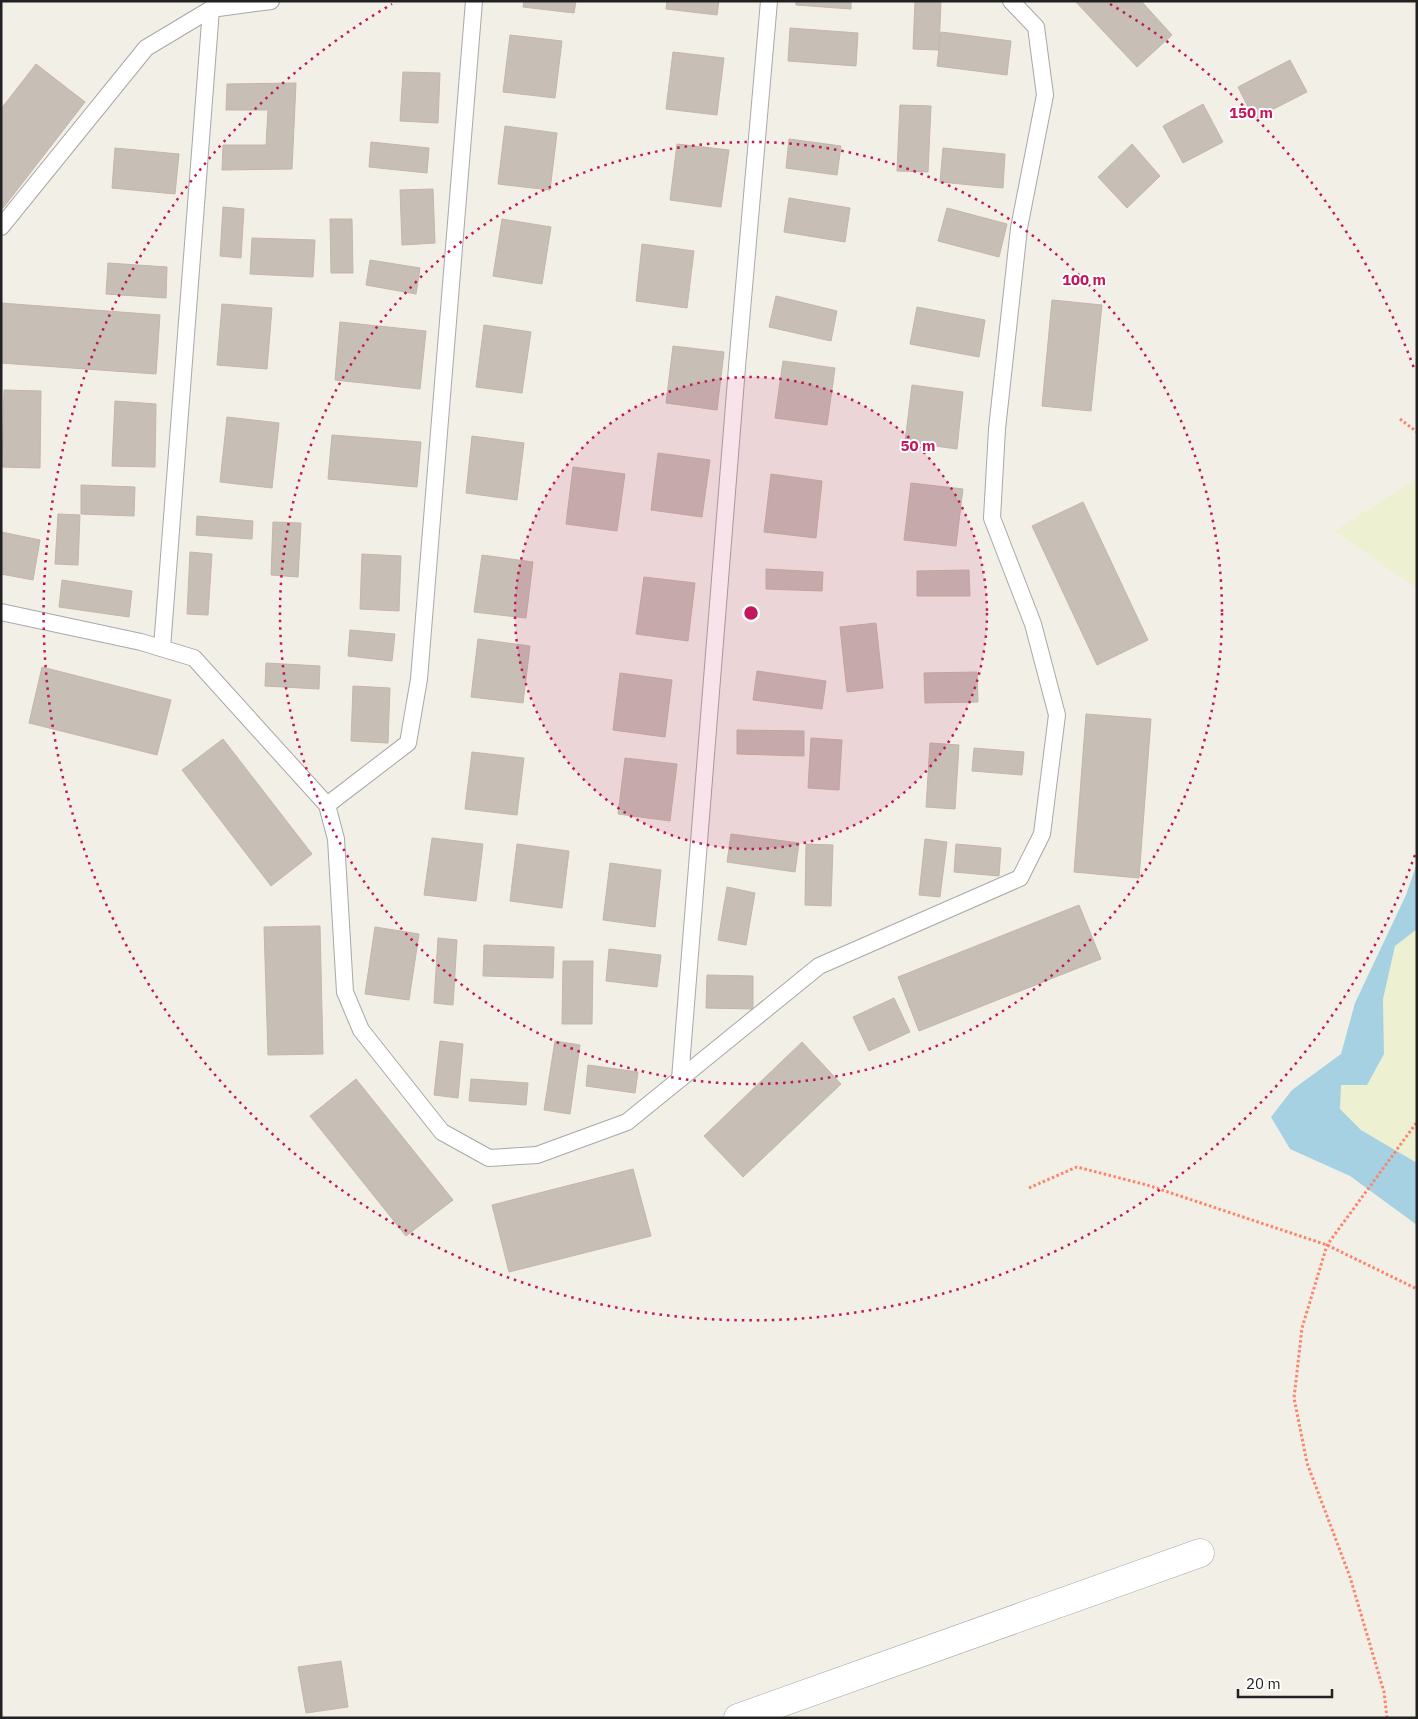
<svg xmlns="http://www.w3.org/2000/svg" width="1418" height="1719" font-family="'IBM Plex Sans',sans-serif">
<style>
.farmland{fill:#edf1d1}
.water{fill:#a5d1e2}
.building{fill:#c7beb6;stroke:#c5b6a8}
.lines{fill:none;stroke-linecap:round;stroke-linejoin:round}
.lane-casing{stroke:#a8a8a8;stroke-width:18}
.street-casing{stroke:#a8a8a8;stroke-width:29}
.path{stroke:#ff826b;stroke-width:3;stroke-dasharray:2.5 2.5;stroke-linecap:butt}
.lane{stroke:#fff;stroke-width:16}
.street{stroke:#fff;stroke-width:28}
.ring{fill:none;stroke:#c2185b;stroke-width:2.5;stroke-dasharray:2.5 5}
.centre{fill:#c2185b;stroke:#fff;stroke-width:2.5}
.ring-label{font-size:15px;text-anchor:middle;font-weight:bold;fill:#c2185b;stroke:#fff;stroke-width:4;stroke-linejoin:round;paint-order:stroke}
</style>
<rect width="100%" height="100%" fill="#f2efe7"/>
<g class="farmland">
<polygon points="1417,478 1417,589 1335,531"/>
<polygon points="1417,929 1417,1163 1361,1130 1340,1109 1341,1085 1384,1054 1383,999 1395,946"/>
</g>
<polygon class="water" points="1417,863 1417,929 1395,946 1383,999 1384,1054 1367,1085 1341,1085 1340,1109 1361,1130 1417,1163 1417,1225 1350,1176 1290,1149 1271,1117 1292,1090 1341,1054 1355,1003 1406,895"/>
<g class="building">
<polygon points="524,1 576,1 574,13 523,7"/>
<polygon points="667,1 719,1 717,15 666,9"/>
<polygon points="796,1 851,1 851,9 796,5"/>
<polygon points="915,1 941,1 939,50 913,49"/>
<polygon points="1075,1 1141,1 1172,35 1137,67"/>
<polygon points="790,28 858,33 856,66 788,61"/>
<polygon points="941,32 1011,41 1007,75 937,66"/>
<polygon points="510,35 562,41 555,98 503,92"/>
<polygon points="673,52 724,58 717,115 666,109"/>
<polygon points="1290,60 1307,92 1254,119 1238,87"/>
<polygon points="36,64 85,102 3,208 1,207 1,109"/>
<polygon points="403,72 440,73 438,123 400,121"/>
<polygon points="296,83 292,169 222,170 223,145 266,145 268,110 226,110 227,84"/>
<polygon points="1203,104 1223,142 1183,163 1163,126"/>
<polygon points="900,105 931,106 928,172 897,171"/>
<polygon points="505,126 557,133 550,190 498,184"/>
<polygon points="789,139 841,146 837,175 786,168"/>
<polygon points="371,142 429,148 427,173 369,167"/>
<polygon points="677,144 729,150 721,207 670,200"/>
<polygon points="1132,144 1160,176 1127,208 1098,177"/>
<polygon points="115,148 179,154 175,194 112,188"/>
<polygon points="943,148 1005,154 1003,188 940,182"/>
<polygon points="433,189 435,243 402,245 400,190"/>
<polygon points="789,198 850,208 845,242 784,232"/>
<polygon points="223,207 244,209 241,258 220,256"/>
<polygon points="947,208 1007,224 999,257 938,241"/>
<polygon points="330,219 352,219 353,273 331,273"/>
<polygon points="502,219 551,227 542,284 493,276"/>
<polygon points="252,238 315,240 313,277 250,274"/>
<polygon points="642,244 694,251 687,308 636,301"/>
<polygon points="370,260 420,268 416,294 366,285"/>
<polygon points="108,263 167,267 166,298 106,294"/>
<polygon points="776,296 837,311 831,341 769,327"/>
<polygon points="1052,300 1102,305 1091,411 1042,406"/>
<polygon points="1,303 160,315 156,374 1,363"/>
<polygon points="222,304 272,308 267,369 217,365"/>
<polygon points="917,307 985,320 979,357 910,344"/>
<polygon points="340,322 426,331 420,389 335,380"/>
<polygon points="484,325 531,332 522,393 476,387"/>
<polygon points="673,346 724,352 717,410 666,403"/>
<polygon points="783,361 835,368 827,425 775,418"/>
<polygon points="912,385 963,392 957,449 905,442"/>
<polygon points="4,390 41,391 40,468 2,467"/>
<polygon points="115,401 156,404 155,467 112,466"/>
<polygon points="227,417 279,423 272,488 220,482"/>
<polygon points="332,435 421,442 417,487 328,479"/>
<polygon points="472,436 524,443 517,500 466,493"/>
<polygon points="658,453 710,460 702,517 651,510"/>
<polygon points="573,467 625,474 617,531 566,524"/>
<polygon points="771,474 822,481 816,538 764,532"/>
<polygon points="911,483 963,489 956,546 904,540"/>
<polygon points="81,485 135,487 134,516 81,514"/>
<polygon points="1083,502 1148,640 1097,665 1032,526"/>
<polygon points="58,514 80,515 78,565 55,564"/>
<polygon points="197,516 253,521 252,539 196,535"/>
<polygon points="273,522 301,523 298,577 271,575"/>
<polygon points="1,532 40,540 33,580 1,574"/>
<polygon points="190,552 212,554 208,615 187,614"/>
<polygon points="362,554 401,556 399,611 360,609"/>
<polygon points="482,555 533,562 526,618 474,612"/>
<polygon points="766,569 823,572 822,591 766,589"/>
<polygon points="969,570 970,596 917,596 917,571"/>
<polygon points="644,577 695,583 688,641 636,634"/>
<polygon points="62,580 132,591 129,617 59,607"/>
<polygon points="876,623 883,688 847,692 840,627"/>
<polygon points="350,630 395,634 392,661 348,656"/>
<polygon points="478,639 530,646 523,703 471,697"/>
<polygon points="266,663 320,666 319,689 265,686"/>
<polygon points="42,667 171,700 157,755 29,723"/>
<polygon points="757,671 826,681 822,709 753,700"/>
<polygon points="977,672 978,702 925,703 924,673"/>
<polygon points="620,673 672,680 665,737 613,730"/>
<polygon points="353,686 390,688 388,743 351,741"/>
<polygon points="1086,714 1151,719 1139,878 1074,872"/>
<polygon points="737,730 804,731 804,756 737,754"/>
<polygon points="811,738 842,740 839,790 808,788"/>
<polygon points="223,739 312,854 271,886 182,770"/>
<polygon points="930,743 959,745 955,809 926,807"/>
<polygon points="974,748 1024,752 1022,775 972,771"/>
<polygon points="472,752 524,758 517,815 465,809"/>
<polygon points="625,758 677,764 670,821 618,814"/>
<polygon points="731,834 799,843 795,872 727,862"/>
<polygon points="432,838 483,844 476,901 424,895"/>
<polygon points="925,839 947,842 940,897 919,895"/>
<polygon points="517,844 569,851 562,908 510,901"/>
<polygon points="806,844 833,845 831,906 805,905"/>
<polygon points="956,844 1001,848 999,876 954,872"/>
<polygon points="610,863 661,870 655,927 603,920"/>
<polygon points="727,887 755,893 746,945 718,940"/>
<polygon points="1079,905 1101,959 919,1031 898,977"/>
<polygon points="320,926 323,1054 268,1055 264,927"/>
<polygon points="375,927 419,934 409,1000 365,994"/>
<polygon points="438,938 457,940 453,1005 434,1003"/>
<polygon points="484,945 554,947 553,978 483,976"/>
<polygon points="609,949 661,955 657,987 606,981"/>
<polygon points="563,961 593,961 592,1024 562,1024"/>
<polygon points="707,975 753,976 753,1009 706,1008"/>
<polygon points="894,998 910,1032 869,1051 853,1017"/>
<polygon points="440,1041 463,1044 458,1098 434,1095"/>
<polygon points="555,1041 580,1045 570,1114 544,1110"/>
<polygon points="802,1042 841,1084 743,1177 704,1136"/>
<polygon points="588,1065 638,1072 635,1093 586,1086"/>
<polygon points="356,1079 453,1200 406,1236 310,1116"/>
<polygon points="471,1079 528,1083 526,1105 469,1101"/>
<polygon points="633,1169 651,1236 509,1272 492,1205"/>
<polygon points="341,1661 348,1707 306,1713 298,1667"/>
</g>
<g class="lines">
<defs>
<g id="lane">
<polyline points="1,227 146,48 211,9 271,1"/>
<polyline points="1,612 141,642 194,658 327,805 336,839 345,992 361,1030 442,1132 489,1158 537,1155 627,1122 819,966 1020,878 1042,834 1057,715 1033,624 992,518 997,429 1019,228 1045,95 1036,27 1011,1"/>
<polyline points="162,648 211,9"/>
<polyline points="327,805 408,743 419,679 474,1"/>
<polyline points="680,1079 737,367 769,1"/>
</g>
<polyline id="street" points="738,1718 1200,1553"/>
</defs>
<use href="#lane" class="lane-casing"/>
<use href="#street" class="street-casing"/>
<g class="path">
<polyline points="1400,419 1417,432"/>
<polyline points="1029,1188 1077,1167 1147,1185 1327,1245 1417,1289"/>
<polyline points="1387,1718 1384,1692 1350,1577 1307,1463 1294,1398 1302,1328 1327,1245 1417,1122"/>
</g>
<use href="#lane" class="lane"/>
<use href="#street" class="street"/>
</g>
<circle cx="751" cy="613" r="236" fill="#c2185b" fill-opacity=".12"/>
<g class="ring">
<circle cx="751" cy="613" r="236"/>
<circle cx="751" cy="613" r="471"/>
<path d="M1415 855A707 707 0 1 1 392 4M1110 4A707 707 0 0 1 1415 371"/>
</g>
<circle cx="751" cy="613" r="8" class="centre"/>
<g class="ring-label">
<text x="1251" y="118">150 m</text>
<text x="1084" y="285">100 m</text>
<text x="918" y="451">50 m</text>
</g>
<rect width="1418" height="1719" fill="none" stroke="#212121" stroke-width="5"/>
<path d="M1238 1689v8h94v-8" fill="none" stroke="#212121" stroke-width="2.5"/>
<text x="1246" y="1689" font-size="15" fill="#212121" stroke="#ffffff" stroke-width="4" paint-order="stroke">20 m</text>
</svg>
